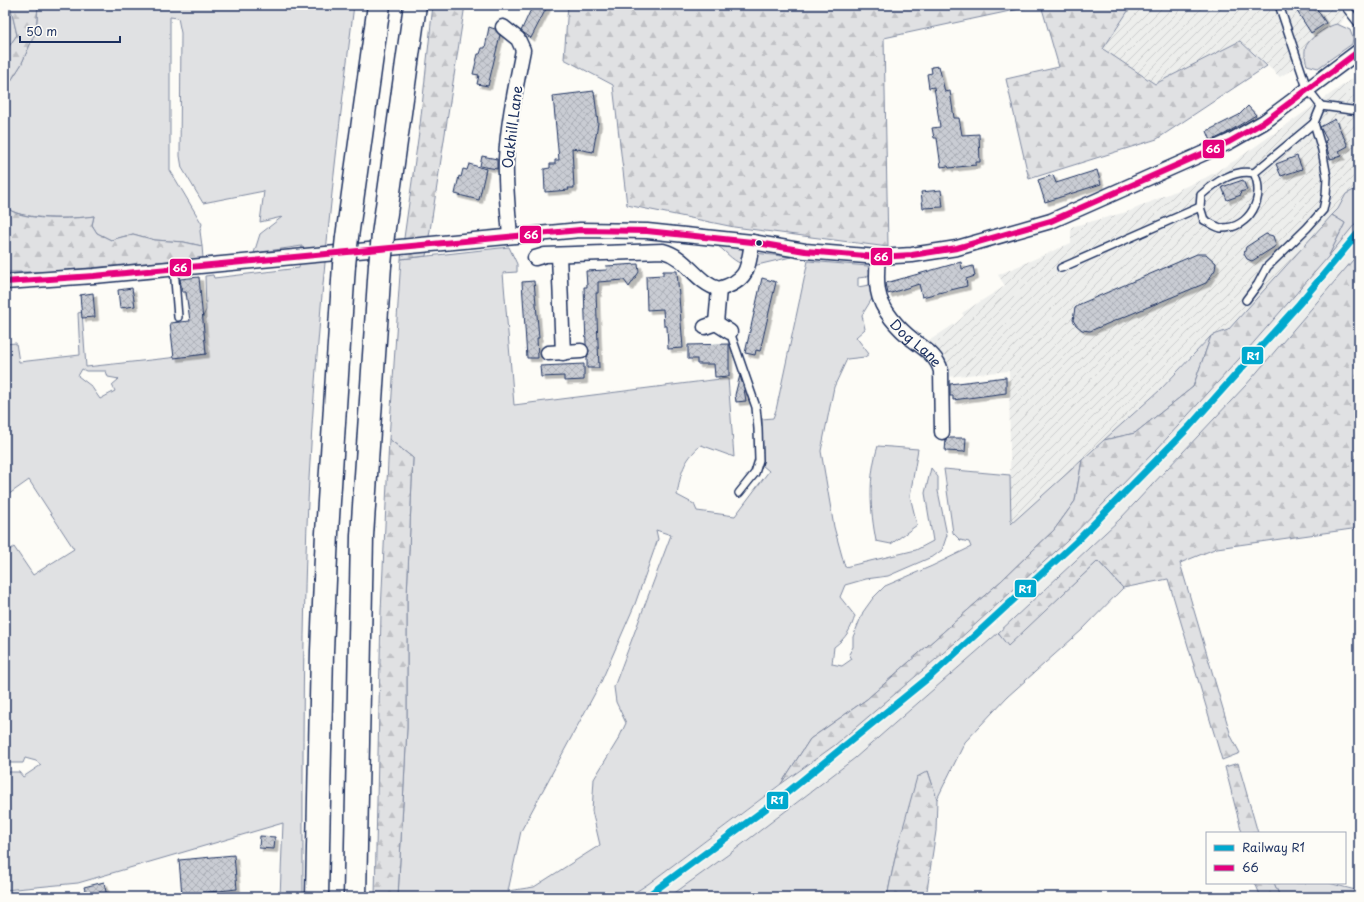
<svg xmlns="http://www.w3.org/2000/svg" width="1364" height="902" font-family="'Playpen Sans',sans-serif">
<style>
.built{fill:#edeeec}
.industrial{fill:url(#industrial-furrows)}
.green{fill:#e0e1e3;stroke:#7e88a0;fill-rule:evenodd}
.forest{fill:url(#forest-firs);stroke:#7e88a0}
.building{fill:url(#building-cross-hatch);stroke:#1b2f5e;filter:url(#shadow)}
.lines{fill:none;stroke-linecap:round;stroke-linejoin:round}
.service-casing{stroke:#1b2f5e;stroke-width:10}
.minor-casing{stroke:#1b2f5e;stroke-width:17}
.motorway-casing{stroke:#1b2f5e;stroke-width:25}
.service{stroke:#fdfcf7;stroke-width:7}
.minor{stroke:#fdfcf7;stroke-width:14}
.motorway{stroke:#fdfcf7;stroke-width:22}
.motorway-bridge-casing{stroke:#1b2f5e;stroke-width:25;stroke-linecap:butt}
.motorway-bridge{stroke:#fdfcf7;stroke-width:22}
.bus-1-casing{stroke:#fdfcf7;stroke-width:9}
.bus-1{stroke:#e5007d;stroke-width:6}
.rail-1-casing{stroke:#fdfcf7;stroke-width:10}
.rail-1{stroke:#00a9ce;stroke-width:7}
.bus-dot{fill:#1b2f5e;stroke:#fdfcf7;stroke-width:1.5}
.labels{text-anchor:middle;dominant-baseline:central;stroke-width:4;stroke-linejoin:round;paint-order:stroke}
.street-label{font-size:14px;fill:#1b2f5e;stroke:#fdfcf7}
.line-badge{stroke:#fdfcf7;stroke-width:1.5}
.badge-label{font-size:11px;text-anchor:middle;font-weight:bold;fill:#fff}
</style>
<defs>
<pattern id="industrial-furrows" width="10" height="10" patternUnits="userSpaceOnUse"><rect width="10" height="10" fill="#edeeec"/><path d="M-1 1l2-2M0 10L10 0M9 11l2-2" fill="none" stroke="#cbcccd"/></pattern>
<pattern id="forest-firs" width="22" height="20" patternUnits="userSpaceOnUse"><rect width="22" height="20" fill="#e0e1e3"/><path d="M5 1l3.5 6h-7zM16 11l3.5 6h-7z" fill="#c0c1c5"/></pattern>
<pattern id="building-cross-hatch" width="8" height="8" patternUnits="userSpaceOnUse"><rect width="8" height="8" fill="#c9ccd3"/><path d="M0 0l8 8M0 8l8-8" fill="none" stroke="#acb0b8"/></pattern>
<filter id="shadow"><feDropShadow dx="3.5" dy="3.5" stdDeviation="0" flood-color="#0004"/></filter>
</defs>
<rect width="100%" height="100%" fill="#fdfcf7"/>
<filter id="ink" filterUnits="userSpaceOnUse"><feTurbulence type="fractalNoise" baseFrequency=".025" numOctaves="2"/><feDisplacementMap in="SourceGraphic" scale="8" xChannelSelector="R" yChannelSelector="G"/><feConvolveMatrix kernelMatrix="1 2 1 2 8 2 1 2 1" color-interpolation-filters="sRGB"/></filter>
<g filter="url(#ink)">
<polygon class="built" points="1359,219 1359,253 1246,385 1120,519 998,633 855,758 736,849 669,897 628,897 648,884 835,745 956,642 1066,542 1158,448 1248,349"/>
<g class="industrial">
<polygon points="1132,5 1352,5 1326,48 1280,77 1240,41 1155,84 1103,49"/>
<polygon points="1359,74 1359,184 1354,190 1346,194 1338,209 1228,330 1211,336 1160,390 1011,525 1009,371 946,377 946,362 940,352 927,342 956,323 964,316 962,313 1005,286 998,275 1071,243 1071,227 1130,211 1205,178 1236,160"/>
</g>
<g class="green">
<polygon points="5,5 10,5 17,35 5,52"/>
<path d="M 38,5 L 354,5 C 334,163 317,320 309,479 C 302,618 303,758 303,897 L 280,897 L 283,823 L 78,883 L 5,890 L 5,772 L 19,772 L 23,777 L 41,765 L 36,761 L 25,758 L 23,763 L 5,763 L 5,553 L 14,547 L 33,575 L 74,549 L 29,480 L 5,497 L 5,344 L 16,343 L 19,362 L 80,355 L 78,313 L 82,312 L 86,367 L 206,354 L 202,319 L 206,310 L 205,276 L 213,275 L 214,278 L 299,268 L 302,246 L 254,253 L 260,234 L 282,217 L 260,222 L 264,191 L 203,203 L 182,168 L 180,156 L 181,33 L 178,18 L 170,17 L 170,170 L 202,224 L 200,231 L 202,246 L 184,242 L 155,240 L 133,234 L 111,240 L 97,233 L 92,225 L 94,216 C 75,219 17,221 5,206 L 5,90 L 21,65 L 36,31 ZM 82,369 L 86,371 L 106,371 L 108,377 L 119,379 L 112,385 L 115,391 L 100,399 L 91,386 L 78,376 Z"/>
<path d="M 1337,24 L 1350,30 L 1353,38 L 1352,44 L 1318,68 L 1307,65 C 1305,58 1303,49 1308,43 C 1313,36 1329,25 1337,24 Z"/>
<polygon points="1359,184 1359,219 1328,257 1345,223 1332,215 1338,209 1346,194 1354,190"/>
<path d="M 715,244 L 747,244 L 742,264 C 731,260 725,250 715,244 Z"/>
<path d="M 509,247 L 517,264 L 517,272 L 503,273 L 514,405 L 728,378 L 734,457 L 701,445 C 683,461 681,472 677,495 L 694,504 L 697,511 L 735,516 L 769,471 L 762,465 L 763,461 L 762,419 L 773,418 L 776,410 L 808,261 L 868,266 L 870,274 L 866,277 L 858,278 L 858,287 L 869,285 L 873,297 L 862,315 L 865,329 L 856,337 L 869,354 L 865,357 L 847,359 L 834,387 L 821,451 L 834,527 L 845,567 L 916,550 L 933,541 L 925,493 L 931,468 L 938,477 L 938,491 L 947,535 L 942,550 L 934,556 L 888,576 L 866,579 L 845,585 L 840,597 L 855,616 C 851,629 846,638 834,647 L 832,664 L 842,666 L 852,659 L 849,654 L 853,647 L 853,637 L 863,612 L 873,598 L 885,586 L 932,566 L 971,547 L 969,542 L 960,540 L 953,533 L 944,469 L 1010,475 L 1011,524 L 1082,460 L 1075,501 L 1054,530 L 1001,581 L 867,699 L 810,739 L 781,784 L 648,884 L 628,897 L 398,897 L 407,728 L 407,596 L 413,458 L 389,439 L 401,259 ZM 656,530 L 671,535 L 614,687 L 616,702 L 626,723 L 619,738 L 594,779 L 592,811 L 600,845 L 534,887 L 508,891 L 521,831 L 601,682 L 635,604 L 658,539 Z"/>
<polygon points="755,253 791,257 753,266"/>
<polygon points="1211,336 1193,387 1135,433 1104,440 1160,390"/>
<path d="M 878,446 L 918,449 L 910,496 L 917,525 L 891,544 L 876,541 C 870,509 868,478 878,446 Z"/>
<polygon points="1098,561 1123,588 1082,630 1007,697 965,742 937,799 928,771 896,853 887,897 669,897 736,849 855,758 998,633 1008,645"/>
<polygon points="1274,883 1329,883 1359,891 1359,897 1280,897"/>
</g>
<g class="forest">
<polygon points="10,5 38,5 36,31 21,65 5,90 5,52 17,35"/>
<polygon points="433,5 465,5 426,256 401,259 420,125"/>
<polygon points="568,5 1038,5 884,38 888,247 734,227 627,205 613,85 564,59"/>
<polygon points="1041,5 1132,5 1103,49 1155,84 1240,41 1267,66 1157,139 1029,179 1006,79 1059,67"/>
<path d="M 5,206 C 18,222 75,219 94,216 L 92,225 L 97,233 L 111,240 L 133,234 L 155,240 L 184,242 L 202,246 L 203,258 L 44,272 L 5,272 Z"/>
<polygon points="1332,215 1345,223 1328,257 1248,349 1158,448 1066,542 956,642 835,745 781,784 810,739 867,699 1001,581 1054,530 1075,501 1082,460 1104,440 1135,433 1193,387 1211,336 1228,330"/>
<polygon points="1359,253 1359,528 1217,548 1180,563 1231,736 1240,753 1222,760 1168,579 1123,588 1098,561 1008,646 998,633 1120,519 1246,385"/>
<polygon points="389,439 413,458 407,596 407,728 398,897 375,897 381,612"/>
<polygon points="1238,763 1258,833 1242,833 1225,767"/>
<polygon points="928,771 937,799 936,831 926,897 887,897 896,853 917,777"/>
<polygon points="1255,883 1274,883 1280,897 1261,897"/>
</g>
<g class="building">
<polygon points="533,5 548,5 531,38 521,31"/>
<polygon points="1293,5 1314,5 1326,23 1311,33"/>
<polygon points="489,27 495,29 500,35 488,86 477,84 479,75 473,74 478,54 480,54 482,48 485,48"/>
<polygon points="939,66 945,92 950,91 954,118 959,118 962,135 979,134 980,162 976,162 976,165 949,168 948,166 941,167 937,138 934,138 932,128 940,127 934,87 929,88 927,74 932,73 931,67"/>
<polygon points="594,91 598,123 593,152 572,148 574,188 568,188 569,190 545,192 544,169 550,168 550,164 555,164 555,160 559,160 553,96"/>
<polygon points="1248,106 1256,115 1225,134 1211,141 1207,131 1239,115"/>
<polygon points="1335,119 1348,146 1339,151 1342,156 1330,159 1325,141 1327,140 1320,127"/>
<polygon points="482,156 497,159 497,169 480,166"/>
<polygon points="1297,156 1302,169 1281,176 1276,164"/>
<polygon points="469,164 486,169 479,200 455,194 459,176 461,177 463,169 467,170"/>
<polygon points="1097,170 1101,184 1045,202 1038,180 1053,175 1056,183"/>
<polygon points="1243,180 1247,190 1240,192 1241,195 1227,200 1222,187"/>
<polygon points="941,190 943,207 923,208 921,192"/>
<polygon points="1266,234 1273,236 1276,246 1252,261 1247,259 1244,254 1246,247"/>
<polygon points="1197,254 1206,254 1216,263 1215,270 1206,283 1090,331 1082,330 1076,325 1073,320 1075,308 1080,304"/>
<polygon points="961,262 962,269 973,266 975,276 966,279 967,286 922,297 919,284 888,294 886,283"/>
<polygon points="638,264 639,272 629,287 624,280 598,282 598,293 596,293 599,368 587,368 587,357 589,351 586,345 584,287 587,287 586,271 607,270 606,266"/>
<polygon points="663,271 677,271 683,348 668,349 667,326 664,326 663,309 647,310 646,276 663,275"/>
<polygon points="199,277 206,354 174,358 170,323 190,321 186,292 182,292 180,279"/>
<polygon points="762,278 776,282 760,351 756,350 755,355 745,353"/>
<polygon points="534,281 539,338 537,338 538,358 527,358 522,282"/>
<polygon points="132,288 135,306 120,308 118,290"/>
<polygon points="93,293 95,317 82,318 80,295"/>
<polygon points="729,344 729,376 715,377 714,364 697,364 697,359 688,359 688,345"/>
<polygon points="584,364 584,380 564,381 564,376 541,377 540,366"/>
<polygon points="740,375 744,389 746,401 736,402 735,395"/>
<polygon points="1006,377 1006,393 953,400 953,396 950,396 950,384"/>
<polygon points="948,438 966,438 965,452 945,451 946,439"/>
<polygon points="260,836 275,837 274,849 259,848"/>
<polygon points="234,855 237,889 182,895 179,860"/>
<polygon points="104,882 107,897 87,897 84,887"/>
</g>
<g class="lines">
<defs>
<g id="service">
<polyline points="1344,5 1359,24"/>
<polyline points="1321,106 1359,111"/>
<path d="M 1254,173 C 1266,197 1250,229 1221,228 C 1216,227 1209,222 1204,220 L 1200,207 L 1201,195 C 1216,182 1234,169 1254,173 L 1314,123"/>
<polyline points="174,268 178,317"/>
<polyline points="1061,268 1200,207"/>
<polyline points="1246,300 1258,284 1267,267 1307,228 1323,210 1326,196 1327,177 1322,150 1314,123 1321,106 1307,88 1279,5"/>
<polyline points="730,332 756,407 758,429 759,460 755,473 739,493"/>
</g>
<g id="minor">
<path d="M 503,27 L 518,39 L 523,50 C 516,86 508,122 506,159 C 505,185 508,211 510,236"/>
<polyline points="559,255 563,353"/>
<path id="s1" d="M 878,257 C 877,268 876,280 878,291 C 881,310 899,329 913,340 C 925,349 937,356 941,371 L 942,432"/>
<path d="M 535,258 L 545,255 L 663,251 C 687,257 696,283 719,289 C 747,281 748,270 752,242"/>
<polyline points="5,282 94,276 580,230 647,231 752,242 805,251 878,257 912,255 957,248 1051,221 1229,142 1264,122 1359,51"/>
<polyline points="716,323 719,289"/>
<polyline points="705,327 716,323 730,332"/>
<polyline points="548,353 581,351"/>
</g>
<g id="motorway">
<polyline points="383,235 415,5"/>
<polyline points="347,237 379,5"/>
<polyline points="317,897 322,651 327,533 344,265"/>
<polyline points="355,897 362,536 380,265"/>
</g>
</defs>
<use href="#service" class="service-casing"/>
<use href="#minor" class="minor-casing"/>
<use href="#motorway" class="motorway-casing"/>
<use href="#service" class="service"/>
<use href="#minor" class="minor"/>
<use href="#motorway" class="motorway"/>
<defs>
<g id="motorway-bridge">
<polyline points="344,265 347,237"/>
<polyline points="380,265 383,235"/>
</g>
</defs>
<use href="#motorway-bridge" class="motorway-bridge-casing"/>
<use href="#motorway-bridge" class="motorway-bridge"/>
<defs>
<polyline id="bus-1" points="5,282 94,276 580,230 647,231 752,242 805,251 878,257 912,255 957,248 1051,221 1229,142 1264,122 1359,51"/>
</defs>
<use href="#bus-1" class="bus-1-casing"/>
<use href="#bus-1" class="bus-1"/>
<defs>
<polyline id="rail-1" points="646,897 783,796 933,674 1076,542 1189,427 1299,304 1359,232"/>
</defs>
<use href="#rail-1" class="rail-1-casing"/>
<use href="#rail-1" class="rail-1"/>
</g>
</g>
<circle class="bus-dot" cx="759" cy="243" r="3.5"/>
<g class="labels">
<g class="street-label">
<text transform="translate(512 127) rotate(-83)">Oakhill Lane</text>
<text stroke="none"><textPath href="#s1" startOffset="100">Dog Lane</textPath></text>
</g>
</g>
<g class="line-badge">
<rect x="1202" y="139" width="23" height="20" rx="4" fill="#e5007d"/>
<rect x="519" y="225" width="23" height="19" rx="4" fill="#e5007d"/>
<rect x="870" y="247" width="23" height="19" rx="4" fill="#e5007d"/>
<rect x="169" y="258" width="23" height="19" rx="4" fill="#e5007d"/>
<rect x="1241" y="346" width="23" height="19" rx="4" fill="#00a9ce"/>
<rect x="1014" y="579" width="23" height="19" rx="4" fill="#00a9ce"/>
<rect x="766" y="791" width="23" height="19" rx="4" fill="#00a9ce"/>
</g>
<g class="badge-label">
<text x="1213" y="153">66</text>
<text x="531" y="239">66</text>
<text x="881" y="261">66</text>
<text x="180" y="272">66</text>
<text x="1253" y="360">R1</text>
<text x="1025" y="593">R1</text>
<text x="777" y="804">R1</text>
</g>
<rect width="1364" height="902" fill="none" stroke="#fdfcf7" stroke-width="20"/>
<rect x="10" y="10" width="1344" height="882" fill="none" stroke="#1b2f5e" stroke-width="1.5" filter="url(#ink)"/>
<rect x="1206" y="832" width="140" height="52" fill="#fdfcf7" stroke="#a3aaba"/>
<rect x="1214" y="845" width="20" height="6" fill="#00a9ce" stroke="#a3aaba"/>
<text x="1242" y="852" font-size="12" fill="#1b2f5e">Railway R1</text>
<rect x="1214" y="865" width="20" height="6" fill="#e5007d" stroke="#a3aaba"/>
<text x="1242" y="872" font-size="12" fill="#1b2f5e">66</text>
<path d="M20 36v6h100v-6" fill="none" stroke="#1b2f5e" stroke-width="2"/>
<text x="26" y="36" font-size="12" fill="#1b2f5e" stroke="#fdfcf7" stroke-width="3" paint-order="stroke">50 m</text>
</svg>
